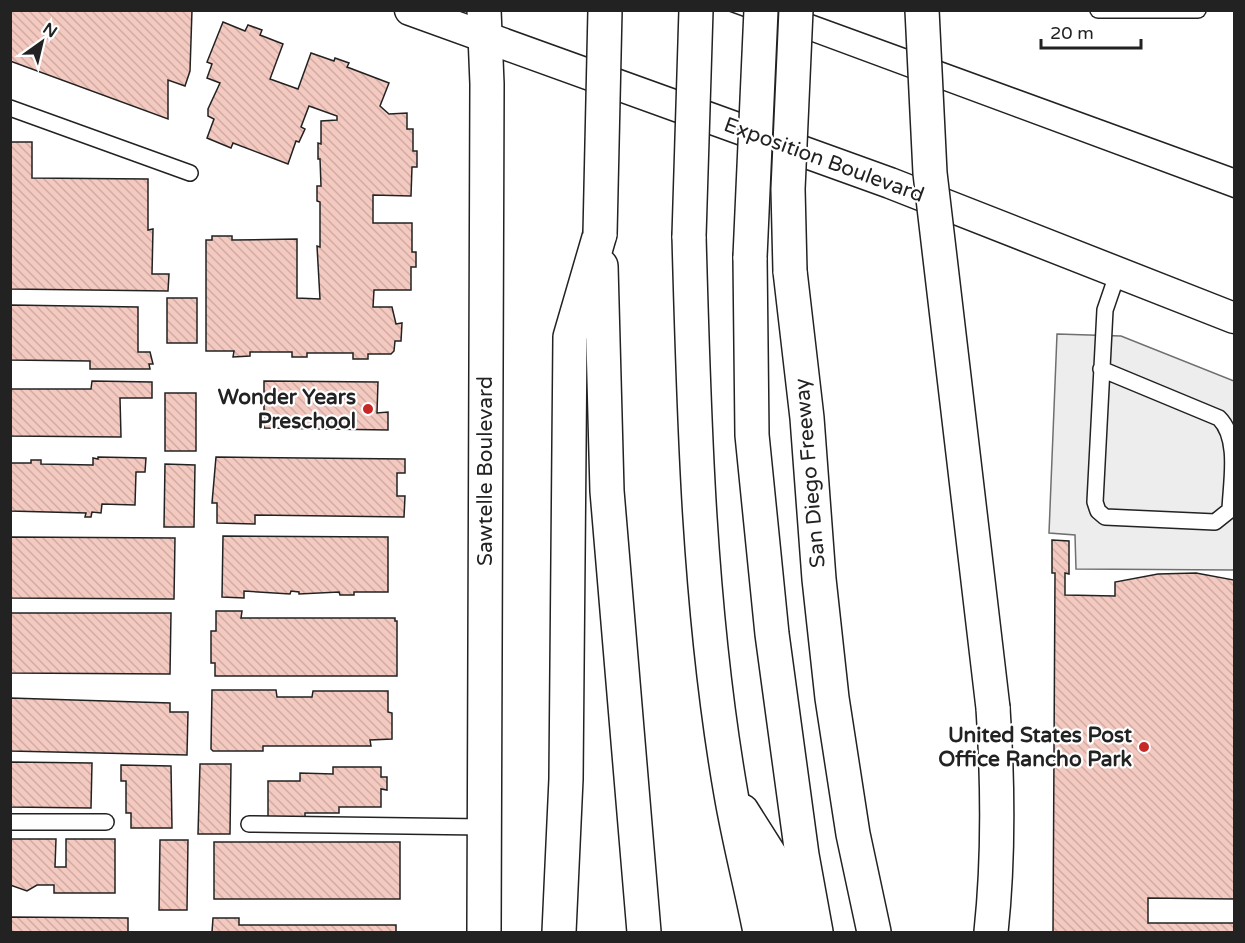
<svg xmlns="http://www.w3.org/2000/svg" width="1245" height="943" font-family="'Varela Round',sans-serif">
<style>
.parking{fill:#ededed;stroke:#6f6f6f;stroke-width:1.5}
.building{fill:url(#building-back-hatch);stroke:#222;stroke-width:1.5}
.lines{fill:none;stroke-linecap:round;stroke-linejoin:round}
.service-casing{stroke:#222;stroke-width:18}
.minor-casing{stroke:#222;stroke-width:33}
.secondary-casing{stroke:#222;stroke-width:36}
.motorway-casing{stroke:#222;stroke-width:36}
.service{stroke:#fff;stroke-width:15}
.minor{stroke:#fff;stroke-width:30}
.secondary{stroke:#fff;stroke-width:33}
.motorway{stroke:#fff;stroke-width:33}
.tram{stroke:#222;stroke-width:1.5}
.motorway-bridge-casing{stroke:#222;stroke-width:36;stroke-linecap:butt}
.motorway-bridge{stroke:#fff;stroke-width:33}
.poi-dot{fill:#c62828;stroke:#fff;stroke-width:2}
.labels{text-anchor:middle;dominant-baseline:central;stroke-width:4.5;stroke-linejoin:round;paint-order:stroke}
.street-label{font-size:21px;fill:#222;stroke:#fff}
.poi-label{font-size:21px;font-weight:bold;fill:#222;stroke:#fff;text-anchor:end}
</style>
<defs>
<pattern id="building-back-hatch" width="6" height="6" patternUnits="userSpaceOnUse" patternTransform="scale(1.5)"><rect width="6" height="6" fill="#f3c9c0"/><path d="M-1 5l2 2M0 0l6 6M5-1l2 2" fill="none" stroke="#d0aca5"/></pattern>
</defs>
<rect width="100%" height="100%" fill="#fff"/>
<polygon class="parking" points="1057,334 1121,336 1234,381 1234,570 1076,569 1075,535 1049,533"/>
<g class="building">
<polygon points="10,10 192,10 190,71 185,86 168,80 168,119 10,61"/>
<polygon points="223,22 245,31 248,25 262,30 260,35 283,44 270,79 298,89 311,53 334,61 335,58 349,63 347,67 389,83 380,106 389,114 407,113 407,129 413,129 413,151 417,151 417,167 412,167 411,196 373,195 373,223 412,223 412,252 416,252 416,267 411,267 411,290 374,290 373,307 392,307 396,324 402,323 401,341 395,341 394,351 391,354 368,354 368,359 353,359 353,353 307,353 307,357 292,357 292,352 250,352 250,356 233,357 234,351 206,351 206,240 212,240 212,236 232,236 232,240 297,239 297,298 320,299 317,246 320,247 320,202 317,201 317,186 321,186 320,159 318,159 318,143 321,144 321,121 337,120 337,116 309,106 301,127 305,129 299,142 296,141 288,164 233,143 231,148 207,138 214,119 208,116 208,109 220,83 207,78 212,64 207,62"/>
<polygon points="10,142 32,142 32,178 148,179 148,230 153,229 152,274 169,274 168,291 10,289"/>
<rect x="167" y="298" width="30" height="45"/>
<polygon points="10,305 138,307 138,352 150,352 153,364 149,364 150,369 90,369 90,361 10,360"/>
<polygon points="92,381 152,382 152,398 120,398 121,437 10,436 10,389 91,389"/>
<polygon points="264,381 378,382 377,413 388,412 388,430 264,428"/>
<rect x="165" y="393" width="31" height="58"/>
<polygon points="98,457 146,458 145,472 136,472 135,505 102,504 101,513 92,512 91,517 85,517 86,513 10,511 10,463 31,463 31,460 41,460 41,464 93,465 93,458 98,459"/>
<polygon points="216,457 405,459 405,473 397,473 397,496 405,496 404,517 255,515 255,524 217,523 217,503 212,503"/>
<polygon points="165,464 195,465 194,527 164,527"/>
<polygon points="223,536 388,537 388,592 354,592 354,595 340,595 339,592 299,594 299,592 291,591 290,594 244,591 244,598 222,597"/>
<polygon points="10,537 175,538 174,599 10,598"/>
<polygon points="1052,540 1069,541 1069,574 1065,573 1065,595 1115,596 1115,582 1158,574 1196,573 1234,580 1234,899 1148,898 1148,923 1234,923 1234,932 1053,932 1055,573 1052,573"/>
<polygon points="216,611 242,611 241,618 395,618 395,621 397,621 397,676 215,676 215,663 211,663 211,631 216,631"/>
<polygon points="10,613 171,613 170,674 10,673"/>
<polygon points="212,690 276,690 277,697 312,697 313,691 388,691 388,712 392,713 392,739 370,740 371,746 263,746 263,751 213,751 211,749"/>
<polygon points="10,698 170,703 170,712 188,712 187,755 10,751"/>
<polygon points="10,762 92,763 91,808 10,807"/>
<polygon points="200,764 231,764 230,834 198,834"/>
<polygon points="121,765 171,766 172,828 131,828 131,813 126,813 126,781 121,781"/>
<polygon points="333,767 381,767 381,777 387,777 387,790 381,789 381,807 339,807 339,813 305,813 305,817 268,817 268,781 300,781 300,773 333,774"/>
<polygon points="10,839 56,839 55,867 66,867 66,839 115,839 115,893 54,893 54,885 37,885 27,891 10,885"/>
<polygon points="160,840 188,840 187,910 159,910"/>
<rect x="214" y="842" width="186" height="57"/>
<polygon points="10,917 128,918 128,932 10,932"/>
<polygon points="213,918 239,918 239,925 396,925 396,932 212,932"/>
</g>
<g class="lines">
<defs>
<g id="service">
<polyline points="1098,10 1198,10"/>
<polyline points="10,108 190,173"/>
<path d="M 1101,369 L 1219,418 C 1240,439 1231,482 1230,510 L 1215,522 L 1105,517 L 1098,511 L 1095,502 L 1105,310 L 1118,272"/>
<polyline points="10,822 106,822"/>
<polyline points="249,824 484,827"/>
</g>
<polyline id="minor" points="410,10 890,183 1234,318"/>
<polyline id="secondary" points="484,932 487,84 484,10"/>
<g id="motorway">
<path d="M 689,236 C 694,422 699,610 731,794 C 739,841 751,886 760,932"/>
<polyline points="750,257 752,435 772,634 802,855 816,932"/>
<polyline points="601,266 607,491 644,932"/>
<polyline points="790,271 807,418 819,579 832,698 853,834 874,932"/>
<polyline points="742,811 780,871 793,932"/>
<polyline points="559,932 566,779 570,337 600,234"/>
<path d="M 991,932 C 999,857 998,783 993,708"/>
</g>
</defs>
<use href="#service" class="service-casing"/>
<use href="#minor" class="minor-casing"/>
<use href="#secondary" class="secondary-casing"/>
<use href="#motorway" class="motorway-casing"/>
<use href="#service" class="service"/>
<use href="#minor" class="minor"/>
<use href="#secondary" class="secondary"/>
<use href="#motorway" class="motorway"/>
<g class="tram">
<polyline points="726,10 1234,198"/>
<polyline points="800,10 1234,168"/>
</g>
<defs>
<g id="motorway-bridge">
<polyline points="922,10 930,173 993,708"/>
<polyline points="600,234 605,10"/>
<polyline points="689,236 696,10"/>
<polyline points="750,257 761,10"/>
<polyline points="790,271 788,189 796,10"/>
</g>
</defs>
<use href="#motorway-bridge" class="motorway-bridge-casing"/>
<use href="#motorway-bridge" class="motorway-bridge"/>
</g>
<g class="poi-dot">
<circle cx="368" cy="409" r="6"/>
<circle cx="1144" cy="747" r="6"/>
</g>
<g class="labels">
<g class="street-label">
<text transform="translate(824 160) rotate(20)">Exposition Boulevard</text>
<text transform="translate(485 471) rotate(-90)">Sawtelle Boulevard</text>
<text transform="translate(810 473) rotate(-95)">San Diego Freeway</text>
</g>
<g class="poi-label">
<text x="356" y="397">Wonder Years<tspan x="356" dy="24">Preschool</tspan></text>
<text x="1132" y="735">United States Post<tspan x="1132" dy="24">Office Rancho Park</tspan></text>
</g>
</g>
<rect width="1245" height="943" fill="none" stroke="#222222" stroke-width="24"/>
<g transform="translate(42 42) rotate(34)" stroke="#ffffff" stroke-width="4.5" paint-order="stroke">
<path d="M0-4.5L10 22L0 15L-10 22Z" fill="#222222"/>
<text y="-9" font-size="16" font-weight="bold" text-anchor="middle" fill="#222222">N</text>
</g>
<path d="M1041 39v9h100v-9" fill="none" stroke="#222222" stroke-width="3"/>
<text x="1050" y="39" font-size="18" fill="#222222" stroke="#ffffff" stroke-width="4.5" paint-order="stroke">20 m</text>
</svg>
